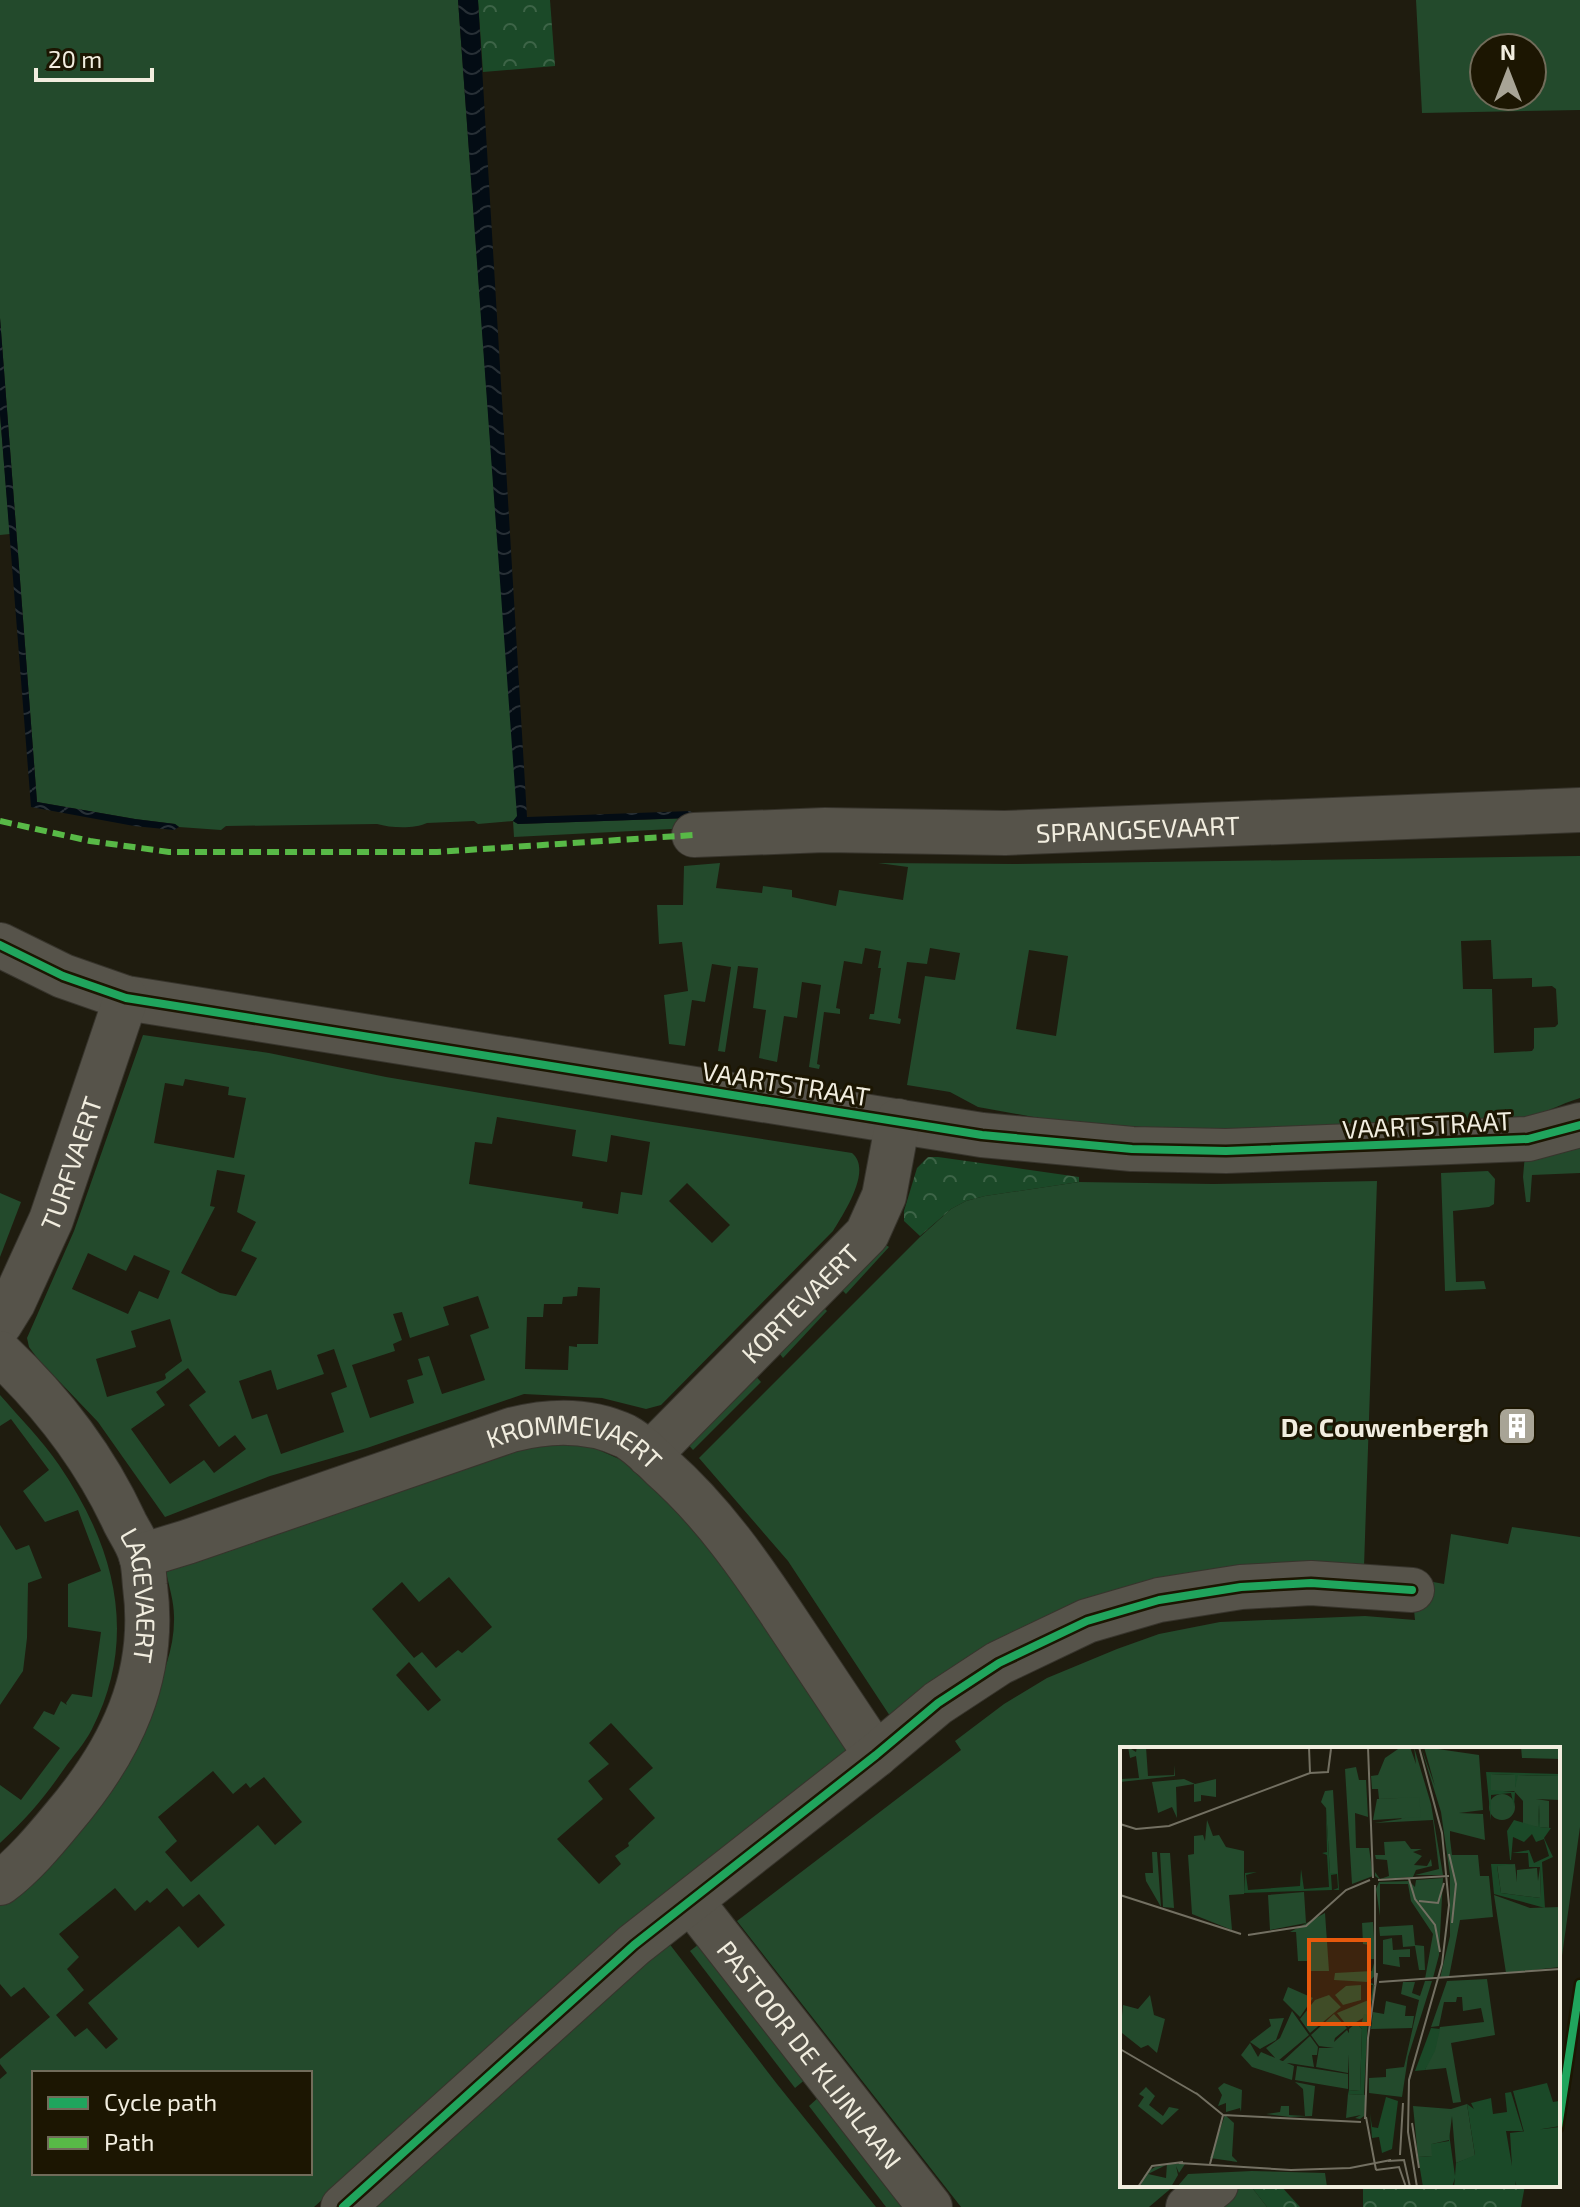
<svg xmlns="http://www.w3.org/2000/svg" width="1580" height="2207" font-family="'Exo 2',sans-serif">
<style>
.green{fill:#234a2c;fill-rule:evenodd}
.forest{fill:url(#forest-crowns)}
.water{fill:url(#water-waves)}
.lines{fill:none;stroke-linecap:round;stroke-linejoin:round}
.minor-casing{stroke:#37342c;stroke-width:46}
.minor{stroke:#56534a;stroke-width:44}
.quiet{stroke:#58b947;stroke-width:6;stroke-dasharray:12 6;stroke-linecap:butt}
.cycleway-casing{stroke:#1c1602;stroke-width:13}
.cycleway{stroke:#20a55d;stroke-width:8}
.labels{text-anchor:middle;dominant-baseline:central;stroke-width:6;stroke-linejoin:round;paint-order:stroke}
.street-label{font-size:26px;fill:#f1eddf;stroke:#1c1602}
.poi-label{font-size:26px;font-weight:bold;fill:#f1eddf;stroke:#1c1602;text-anchor:end}
.inset-road{fill:none;stroke:#737062;stroke-width:2}
.view{fill:#e8590c;fill-opacity:0.15;stroke:#e8590c;stroke-width:4}
.inset-edge{fill:none;stroke:#f1eddf;stroke-width:4}
</style>
<defs>
<pattern id="forest-crowns" width="20" height="18" patternUnits="userSpaceOnUse" patternTransform="scale(2)"><rect width="20" height="18" fill="#1b4928"/><path d="M2 6a3 3 0 1 1 6 0M12 15a3 3 0 1 1 6 0" fill="none" stroke="#3d6447"/></pattern>
<pattern id="water-waves" width="16" height="10" patternUnits="userSpaceOnUse" patternTransform="scale(2)"><rect width="16" height="10" fill="#030c14"/><path d="M0 5q4-4 8 0t8 0" fill="none" stroke="#283036"/></pattern>
</defs>
<rect width="100%" height="100%" fill="#1f1c0f"/>
<g class="green">
<path d="M 0,0 L 458,0 L 518,817 L 513,821 L 518,824 L 690,818 L 692,828 L 514,837 L 513,821 L 478,824 L 474,821 L 427,823 C 414,829 391,828 377,824 L 226,826 L 221,830 L 179,827 L 175,824 L 135,819 L 37,802 L 0,318 Z"/>
<path d="M 1416,0 L 1580,0 L 1580,110 L 1422,113 ZM 1484,48 L 1532,48 L 1532,96 L 1484,96 Z"/>
<polygon points="0,414 10,534 0,535"/>
<path d="M 1580,856 L 1580,1098 C 1560,1104 1544,1114 1524,1118 L 1194,1131 L 1050,1120 L 978,1107 L 950,1092 L 907,1085 L 925,976 L 955,980 L 960,953 L 930,948 L 927,964 L 907,962 L 898,1018 L 901,1019 L 900,1024 L 869,1019 L 870,1014 L 874,1014 L 881,968 L 878,968 L 881,951 L 865,948 L 862,964 L 844,961 L 836,1008 L 840,1009 L 840,1014 L 824,1012 L 817,1064 L 820,1065 L 819,1069 L 809,1067 L 821,985 L 802,982 L 797,1018 L 784,1016 L 777,1062 L 759,1058 L 766,1010 L 753,1008 L 758,968 L 738,966 L 725,1052 L 718,1051 L 731,967 L 712,964 L 705,1002 L 692,1000 L 685,1046 L 669,1044 L 664,995 L 688,991 L 682,942 L 659,944 L 657,905 L 683,905 L 684,866 L 720,863 L 716,888 L 762,893 L 763,886 L 792,890 L 792,897 L 836,906 L 839,890 L 903,900 L 908,867 L 878,863 L 1014,864 ZM 1491,940 L 1493,979 L 1532,978 L 1532,987 L 1552,986 L 1556,989 L 1558,1024 L 1555,1027 L 1534,1028 L 1534,1048 L 1532,1051 L 1494,1053 L 1492,989 L 1463,989 L 1461,941 ZM 1029,950 L 1068,956 L 1056,1036 L 1016,1029 Z"/>
<path d="M 143,1035 L 269,1053 L 386,1077 L 653,1122 L 852,1153 C 873,1170 843,1214 833,1231 L 661,1405 L 646,1409 L 602,1398 L 524,1394 L 367,1448 L 270,1476 L 165,1517 L 98,1422 L 38,1359 L 29,1347 L 27,1338 L 74,1231 ZM 185,1079 L 229,1087 L 228,1095 L 246,1098 L 234,1158 L 154,1143 L 165,1083 L 183,1086 ZM 497,1117 L 576,1130 L 572,1156 L 607,1162 L 611,1135 L 650,1142 L 642,1195 L 621,1192 L 618,1214 L 582,1208 L 583,1202 L 469,1184 L 475,1142 L 492,1144 ZM 217,1170 L 245,1175 L 237,1212 L 256,1222 L 241,1251 L 257,1258 L 236,1296 L 220,1293 L 181,1273 L 215,1207 L 210,1206 ZM 687,1183 L 730,1225 L 712,1243 L 669,1201 ZM 88,1253 L 126,1271 L 134,1255 L 170,1271 L 158,1299 L 139,1291 L 128,1314 L 72,1289 ZM 578,1287 L 600,1288 L 598,1344 L 577,1344 L 577,1347 L 569,1346 L 568,1370 L 525,1369 L 527,1317 L 543,1317 L 544,1304 L 562,1304 L 563,1297 L 577,1296 ZM 478,1296 L 489,1328 L 470,1335 L 485,1380 L 442,1394 L 429,1356 L 418,1359 L 423,1375 L 407,1380 L 414,1403 L 370,1418 L 352,1365 L 395,1351 L 393,1344 L 402,1340 L 393,1314 L 402,1312 L 410,1338 L 449,1325 L 443,1307 ZM 170,1319 L 182,1361 L 165,1374 L 166,1378 L 164,1380 L 107,1397 L 96,1359 L 136,1347 L 131,1331 ZM 334,1349 L 347,1387 L 331,1393 L 344,1432 L 281,1454 L 267,1414 L 252,1419 L 239,1381 L 271,1370 L 277,1390 L 324,1374 L 317,1355 ZM 188,1368 L 206,1392 L 189,1405 L 219,1447 L 235,1435 L 246,1449 L 214,1473 L 204,1460 L 170,1484 L 131,1429 L 165,1405 L 156,1392 Z"/>
<polygon points="1580,1141 1580,1173 1532,1175 1530,1202 1526,1202 1523,1177 1525,1154"/>
<polygon points="1488,1171 1495,1179 1494,1204 1489,1207 1453,1211 1456,1282 1484,1281 1486,1289 1445,1291 1441,1173"/>
<polygon points="1377,1181 1364,1567 1250,1568 890,1716 788,1561 699,1458 920,1237 951,1209 966,1201 985,1196 1079,1182 1213,1184"/>
<polygon points="0,1193 21,1202 0,1257"/>
<polygon points="880,1241 889,1247 846,1294 838,1286"/>
<polygon points="820,1304 827,1311 783,1358 776,1349"/>
<polygon points="753,1373 761,1382 693,1450 686,1442"/>
<path d="M 0,1395 C 20,1418 42,1440 59,1465 C 115,1547 139,1637 92,1729 C 85,1743 73,1756 64,1769 C 44,1798 26,1819 0,1843 L 0,1785 L 21,1800 L 60,1748 L 33,1728 L 44,1711 L 54,1715 L 61,1701 L 67,1705 L 66,1703 L 72,1694 L 92,1697 L 101,1632 L 68,1627 L 68,1584 L 101,1571 L 78,1510 L 45,1522 L 23,1491 L 49,1470 L 11,1419 L 0,1426 Z"/>
<path d="M 533,1442 L 592,1447 L 642,1469 L 742,1588 L 849,1748 L 393,2137 L 314,2207 L 0,2207 L 0,2079 L 7,2073 L 0,2064 L 0,2059 L 50,2017 L 24,1987 L 11,1997 L 0,1984 L 0,1900 L 151,1703 C 163,1676 175,1647 174,1616 C 174,1602 169,1586 166,1572 ZM 449,1577 L 492,1627 L 462,1653 L 458,1650 L 436,1668 L 422,1652 L 414,1658 L 372,1609 L 402,1582 L 419,1602 ZM 409,1662 L 441,1700 L 428,1711 L 396,1675 ZM 611,1723 L 653,1768 L 629,1789 L 655,1818 L 628,1843 L 629,1846 L 615,1856 L 621,1864 L 599,1884 L 557,1839 L 603,1799 L 588,1781 L 609,1764 L 589,1743 ZM 213,1771 L 233,1794 L 246,1783 L 250,1788 L 264,1777 L 302,1822 L 275,1845 L 258,1825 L 191,1882 L 165,1852 L 177,1841 L 158,1817 ZM 115,1888 L 135,1911 L 147,1900 L 150,1903 L 167,1888 L 183,1907 L 199,1894 L 225,1925 L 198,1948 L 179,1926 L 88,2003 L 118,2039 L 106,2049 L 87,2028 L 75,2037 L 56,2015 L 84,1990 L 67,1969 L 79,1957 L 59,1934 ZM 34,2073 L 310,2073 L 310,2173 L 34,2173 Z"/>
<polygon points="0,1525 16,1550 29,1545 42,1578 28,1583 27,1638 23,1671 0,1705"/>
<polygon points="1512,1527 1580,1537 1580,1827 1560,1970 1558,1970 1558,1749 1122,1749 1122,2185 1175,2185 1149,2207 961,2207 737,1921 961,1750 955,1741 1004,1704 1047,1678 1117,1649 1159,1634 1220,1622 1365,1616 1415,1620 1412,1590 1423,1580 1444,1584 1451,1534 1508,1544"/>
<polygon points="703,1941 807,2078 795,2088 690,1951"/>
<polygon points="668,1942 777,2084 876,2207 374,2207"/>
<polygon points="819,2097 904,2207 886,2207 809,2106"/>
<polygon points="1241,2185 1250,2185 1267,2207 1215,2207"/>
</g>
<g class="forest">
<polygon points="478,0 550,0 555,66 483,72"/>
<polygon points="928,1157 938,1157 1079,1177 1079,1182 985,1196 966,1201 951,1209 920,1236 904,1221 904,1211 917,1168"/>
<polygon points="1250,2185 1280,2185 1300,2207 1267,2207"/>
<polygon points="1363,2185 1525,2185 1521,2207 1363,2207"/>
</g>
<g class="water">
<polygon points="458,0 478,0 527,817 690,811 697,815 690,818 518,824 513,821 517,816"/>
<polygon points="0,318 37,802 135,819 175,824 179,827 174,830 134,826 31,807 0,414"/>
</g>
<g class="lines">
<defs>
<g id="minor">
<path id="s1" d="M 694,835 L 825,830 L 1005,833 L 1580,810"/>
<polyline points="0,945 63,976 126,998 982,1135 1132,1149 1226,1151 1528,1139 1580,1125"/>
<path id="s2" d="M 0,1324 L 13,1303 L 51,1220 L 126,998"/>
<path id="s3" d="M 0,1353 C 52,1402 95,1458 125,1523 C 130,1533 138,1544 141,1556 C 144,1565 144,1576 145,1586 C 157,1676 121,1750 63,1818 C 44,1841 24,1865 0,1883"/>
<path id="s4" d="M 649,1455 L 867,1234 L 884,1196 L 898,1121"/>
<path id="s5" d="M 141,1556 L 187,1542 L 511,1430 C 549,1420 589,1419 625,1436 C 638,1443 651,1456 662,1467 C 713,1512 751,1567 788,1623 C 817,1667 847,1711 876,1755"/>
<path id="s6" d="M 691,1901 L 930,2207"/>
<polyline points="343,2207 634,1945 876,1755 938,1703 999,1663 1087,1621 1159,1600 1241,1587 1311,1583 1412,1590"/>
<polyline points="1188,2207 1216,2185"/>
</g>
</defs>
<use href="#minor" class="minor-casing"/>
<use href="#minor" class="minor"/>
<polyline class="quiet" points="0,821 90,841 169,852 437,852 694,835"/>
<defs>
<g id="cycleway">
<polyline points="0,945 63,976 126,998 982,1135 1132,1149 1226,1151 1528,1139 1580,1125"/>
<polyline points="1558,2128 1580,1984"/>
<polyline points="343,2207 634,1945 876,1755 938,1703 999,1663 1087,1621 1159,1600 1241,1587 1311,1583 1412,1590"/>
</g>
</defs>
<use href="#cycleway" class="cycleway-casing"/>
<use href="#cycleway" class="cycleway"/>
</g>
<defs>
<symbol id="building-square" viewBox="-11 -11 22 22"><rect x="-9" y="-9" width="18" height="18" rx="4" fill="#a8a496" stroke="#1c1602"/><path d="M-4-6H4V6H1V3H-1V6H-4ZM-2.5-4.3h1.7v1.8h-1.7ZM.8-4.3h1.7v1.8H.8ZM-2.5-1h1.7V.8h-1.7ZM.8-1h1.7V.8H.8Z" fill="#fff"/></symbol>
</defs>
<g fill-rule="evenodd">
<use href="#building-square" x="1495" y="1404" width="44" height="44"/>
</g>
<g class="labels">
<g class="street-label">
<text stroke="none"><textPath href="#s1" startOffset="444">SPRANGSEVAART</textPath></text>
<text transform="translate(786 1083) rotate(9)">VAARTSTRAAT</text>
<text transform="translate(1427 1124) rotate(-3)">VAARTSTRAAT</text>
<text stroke="none"><textPath href="#s2" startOffset="176">TURFVAERT</textPath></text>
<text stroke="none"><textPath href="#s4" startOffset="214">KORTEVAERT</textPath></text>
<text stroke="none"><textPath href="#s5" startOffset="458">KROMMEVAERT</textPath></text>
<text stroke="none"><textPath href="#s3" startOffset="288">LAGEVAERT</textPath></text>
<text stroke="none"><textPath href="#s6" startOffset="194">PASTOOR DE KLIJNLAAN</textPath></text>
</g>
<g class="poi-label">
<text x="1489" y="1426">De Couwenbergh</text>
</g>
</g>
<g transform="translate(1120 1747)">
<rect width="440" height="440" fill="#1f1c0f"/>
<path d="M 8,0 L 16,5 L 17,0 L 26,0 L 28,29 L 54,28 L 54,18 L 55,29 L 0,35 L 0,22 L 1,32 L 19,31 L 16,9 L 10,11 ZM 281,0 L 290,0 L 296,17 L 294,0 L 311,57 L 323,128 L 295,128 L 319,122 L 313,73 L 254,76 L 281,72 L 299,51 L 259,52 L 258,42 L 252,42 L 251,29 L 258,28 L 265,11 ZM 301,0 L 315,39 L 304,0 L 359,8 L 363,63 L 339,66 L 363,67 L 365,93 L 330,84 L 330,92 L 332,108 L 358,108 L 360,129 L 369,129 L 373,170 L 340,173 L 329,230 L 320,231 L 330,189 L 330,128 L 321,65 ZM 401,0 L 440,0 L 440,12 L 402,11 ZM 236,20 L 239,33 L 246,33 L 248,70 L 235,66 L 236,101 L 249,101 L 253,129 L 232,137 L 225,22 ZM 371,27 L 396,28 L 395,40 L 397,28 L 440,29 L 440,53 L 416,52 L 429,54 L 429,81 L 420,80 L 419,58 L 418,80 L 403,79 L 403,54 L 394,44 L 370,44 ZM 64,32 L 75,37 L 96,32 L 96,50 L 81,48 L 81,54 L 74,55 L 74,37 L 56,40 L 57,71 L 52,60 L 38,66 L 32,35 ZM 213,43 L 218,126 L 210,126 L 206,61 L 201,55 L 205,44 ZM369 60a13 13 0 1 1 26 0a13 13 0 1 1-26 0ZM 87,73 L 93,89 L 99,88 L 106,100 L 124,104 L 124,147 L 109,148 L 112,183 L 72,167 L 68,108 L 74,107 L 74,89 L 83,88 L 85,94 ZM 285,94 L 291,102 L 302,102 L 293,105 L 302,109 L 294,118 L 307,119 L 311,112 L 312,119 L 296,123 L 293,130 L 259,132 L 255,129 L 255,125 L 260,132 L 269,129 L 267,113 L 256,112 L 255,108 L 265,108 L 264,95 ZM 32,105 L 37,105 L 41,160 L 26,134 L 25,126 L 33,126 ZM 40,106 L 50,106 L 54,161 L 43,160 ZM 395,117 L 397,135 L 397,123 L 417,121 L 418,134 L 420,120 L 421,151 L 381,146 L 377,118 ZM 323,131 L 319,208 L 313,231 L 305,232 L 313,187 L 291,154 L 288,137 L 260,137 L 260,169 L 256,142 L 259,135 L 289,134 L 295,140 L 296,133 ZM 184,145 L 186,176 L 150,183 L 148,148 ZM 374,148 L 410,161 L 440,160 L 440,220 L 386,226 ZM 205,166 L 209,224 L 216,224 L 190,224 L 190,214 L 178,214 L 176,185 L 170,185 ZM 253,175 L 256,228 L 248,235 L 214,233 L 215,226 L 252,224 L 255,212 L 250,212 L 250,198 L 243,197 L 242,176 ZM 293,178 L 295,198 L 304,199 L 305,223 L 299,223 L 295,199 L 283,200 L 282,188 L 260,189 L 259,180 ZM 272,191 L 273,203 L 290,202 L 290,210 L 279,210 L 280,220 L 263,217 L 263,193 ZM 367,232 L 375,288 L 331,296 L 341,355 L 333,356 L 326,321 L 295,324 L 305,323 L 320,280 L 364,275 L 361,261 L 343,264 L 342,250 L 337,250 L 336,255 L 324,255 L 319,279 L 311,280 L 327,234 ZM 305,234 L 312,234 L 288,310 L 282,350 L 249,346 L 249,331 L 266,330 L 266,322 L 284,320 L 299,253 L 281,247 L 283,235 L 295,235 L 292,246 L 300,249 ZM 252,236 L 254,238 L 254,245 L 248,268 L 228,280 L 217,266 L 251,252 L 253,238 L 247,238 ZM 241,238 L 241,253 L 223,258 L 215,248 L 226,239 ZM 168,240 L 193,251 L 180,270 L 163,253 ZM 209,248 L 221,260 L 190,286 L 180,272 L 195,253 ZM 172,264 L 189,288 L 158,314 L 146,301 L 160,291 ZM 214,267 L 227,281 L 215,291 L 214,295 L 227,283 L 230,288 L 228,326 L 196,320 L 199,301 L 214,301 L 199,299 L 191,288 ZM 164,271 L 156,293 L 140,302 L 130,295 L 151,279 L 149,272 ZM 236,276 L 242,282 L 240,344 L 229,343 L 229,282 ZM 190,289 L 198,300 L 197,308 L 192,308 L 194,320 L 162,315 ZM 130,296 L 138,310 L 141,305 L 174,319 L 172,333 L 132,320 L 121,308 ZM 177,319 L 228,327 L 228,342 L 175,333 ZM 175,335 L 195,339 L 192,369 L 170,370 L 146,367 L 160,365 L 161,359 L 169,359 L 169,368 L 185,369 L 183,342 ZM 104,336 L 122,343 L 121,365 L 120,361 L 106,365 L 106,356 L 98,359 L 102,348 L 98,341 ZM 26,340 L 35,349 L 29,358 L 43,369 L 49,360 L 59,362 L 42,378 L 18,359 L 24,350 L 19,347 ZM 228,347 L 246,348 L 244,369 L 240,372 L 235,371 L 241,368 L 226,371 ZM 347,357 L 355,409 L 336,416 L 332,369 L 329,393 L 312,397 L 312,409 L 298,410 L 293,359 L 331,362 ZM 105,368 L 114,376 L 112,409 L 118,415 L 90,411 ZM 47,416 L 65,417 L 59,426 L 56,419 L 58,428 L 51,440 L 20,440 L 24,429 L 27,425 L 35,420 L 46,418 L 28,427 L 46,431 Z" fill="#234a2c"/>
<path d="M 366,25 L 440,27 L 440,29 L 398,28 L 395,41 L 395,28 L 371,27 L 371,43 L 395,45 L 394,59 L 391,46 L 371,48 L 371,74 ZM 419,57 L 420,80 L 431,81 L 424,91 L 433,110 L 422,115 L 425,161 L 374,147 L 371,117 L 395,117 L 377,119 L 381,146 L 421,151 L 420,120 L 409,120 L 408,106 L 392,106 L 409,103 L 414,116 L 429,109 L 424,92 L 416,95 L 412,87 L 404,95 L 393,90 L 391,113 L 390,113 L 387,84 L 394,73 L 418,80 ZM 206,61 L 210,126 L 218,126 L 219,143 L 213,143 L 218,141 L 217,127 L 211,128 L 212,143 L 124,146 L 125,126 L 137,125 L 126,128 L 128,143 L 180,139 L 181,122 L 184,142 L 209,140 L 207,108 L 202,106 L 207,105 ZM 244,267 L 248,268 L 244,348 L 228,347 L 229,343 L 240,344 L 242,282 L 236,276 L 241,278 ZM 311,281 L 320,282 L 315,304 L 305,323 L 295,324 ZM 427,336 L 433,355 L 439,354 L 440,379 L 404,385 L 393,344 ZM 391,345 L 403,384 L 386,384 L 392,419 L 390,386 L 440,380 L 440,440 L 397,440 L 395,434 L 396,440 L 334,440 L 335,431 L 332,440 L 303,440 L 298,410 L 312,409 L 311,397 L 329,394 L 329,386 L 335,429 L 336,416 L 355,408 L 347,357 L 354,362 L 351,356 L 371,351 L 373,367 L 387,365 L 385,346 ZM 266,350 L 278,354 L 272,402 L 262,406 L 259,390 L 252,391 L 250,366 L 252,380 L 258,381 Z" fill="#1b4928"/>
<path d="M 299,50 L 301,70 L 253,73 L 257,52 Z" fill="#234a2c"/>
<path d="M 30,248 L 34,268 L 45,272 L 37,306 L 28,298 L 21,301 L 2,286 L 0,290 L 3,258 L 18,262 ZM 266,254 L 286,259 L 285,269 L 294,269 L 292,281 L 251,282 L 253,265 L 264,267 ZM 132,424 L 205,426 L 207,440 L 57,440 L 68,427 Z" fill="#234a2c"/>
<path class="inset-road" d="M 189,0 L 190,26M 248,0 L 253,131M 0,77 L 16,82 L 49,79 L 190,26 L 208,25 L 211,2M 329,107 L 336,137 L 332,176M 289,132 L 295,152 L 315,178 L 320,205M 258,133 L 329,129M 0,148 L 121,187M 299,154 L 318,156 L 324,136M 128,188 L 186,179 L 226,143 L 250,133M 259,235 L 440,222M 255,238 L 255,138M 0,302 L 77,347M 76,346 L 103,368M 103,368 L 241,375M 246,370 L 256,423M 245,372 L 248,291 L 257,226M 292,376 L 299,421M 280,408 L 283,356M 268,414 L 284,413 L 290,440M 59,416 L 171,423 L 230,421 L 271,413M 90,417 L 103,368M 256,423 L 279,420 L 286,440M 18,440 L 32,419 L 63,415M 297,440 L 288,385 L 289,333 L 322,217 L 329,158 L 322,86 L 299,0"/>
<path class="view" d="M 189,193 L 249,193 L 249,277 L 189,277 Z"/>
<rect width="440" height="440" class="inset-edge"/>
</g>
<rect x="32" y="2071" width="280" height="104" fill="#1c1602" stroke="#716c5a" stroke-width="2"/>
<rect x="48" y="2097" width="40" height="12" fill="#20a55d" stroke="#716c5a" stroke-width="2"/>
<text x="104" y="2111" font-size="24" fill="#f1eddf">Cycle path</text>
<rect x="48" y="2137" width="40" height="12" fill="#58b947" stroke="#716c5a" stroke-width="2"/>
<text x="104" y="2151" font-size="24" fill="#f1eddf">Path</text>
<g transform="translate(1508 72)"><circle r="38" fill="#1c1602" stroke="#716c5a" stroke-width="2"/>
<path d="M0-6L14 30L0 20L-14 30Z" fill="#a8a496"/>
<text y="-12" font-size="22" font-weight="bold" text-anchor="middle" fill="#f1eddf">N</text>
</g>
<path d="M36 68v12h116v-12" fill="none" stroke="#f1eddf" stroke-width="4"/>
<text x="48" y="68" font-size="24" fill="#f1eddf" stroke="#1c1602" stroke-width="6" paint-order="stroke">20 m</text>
</svg>
